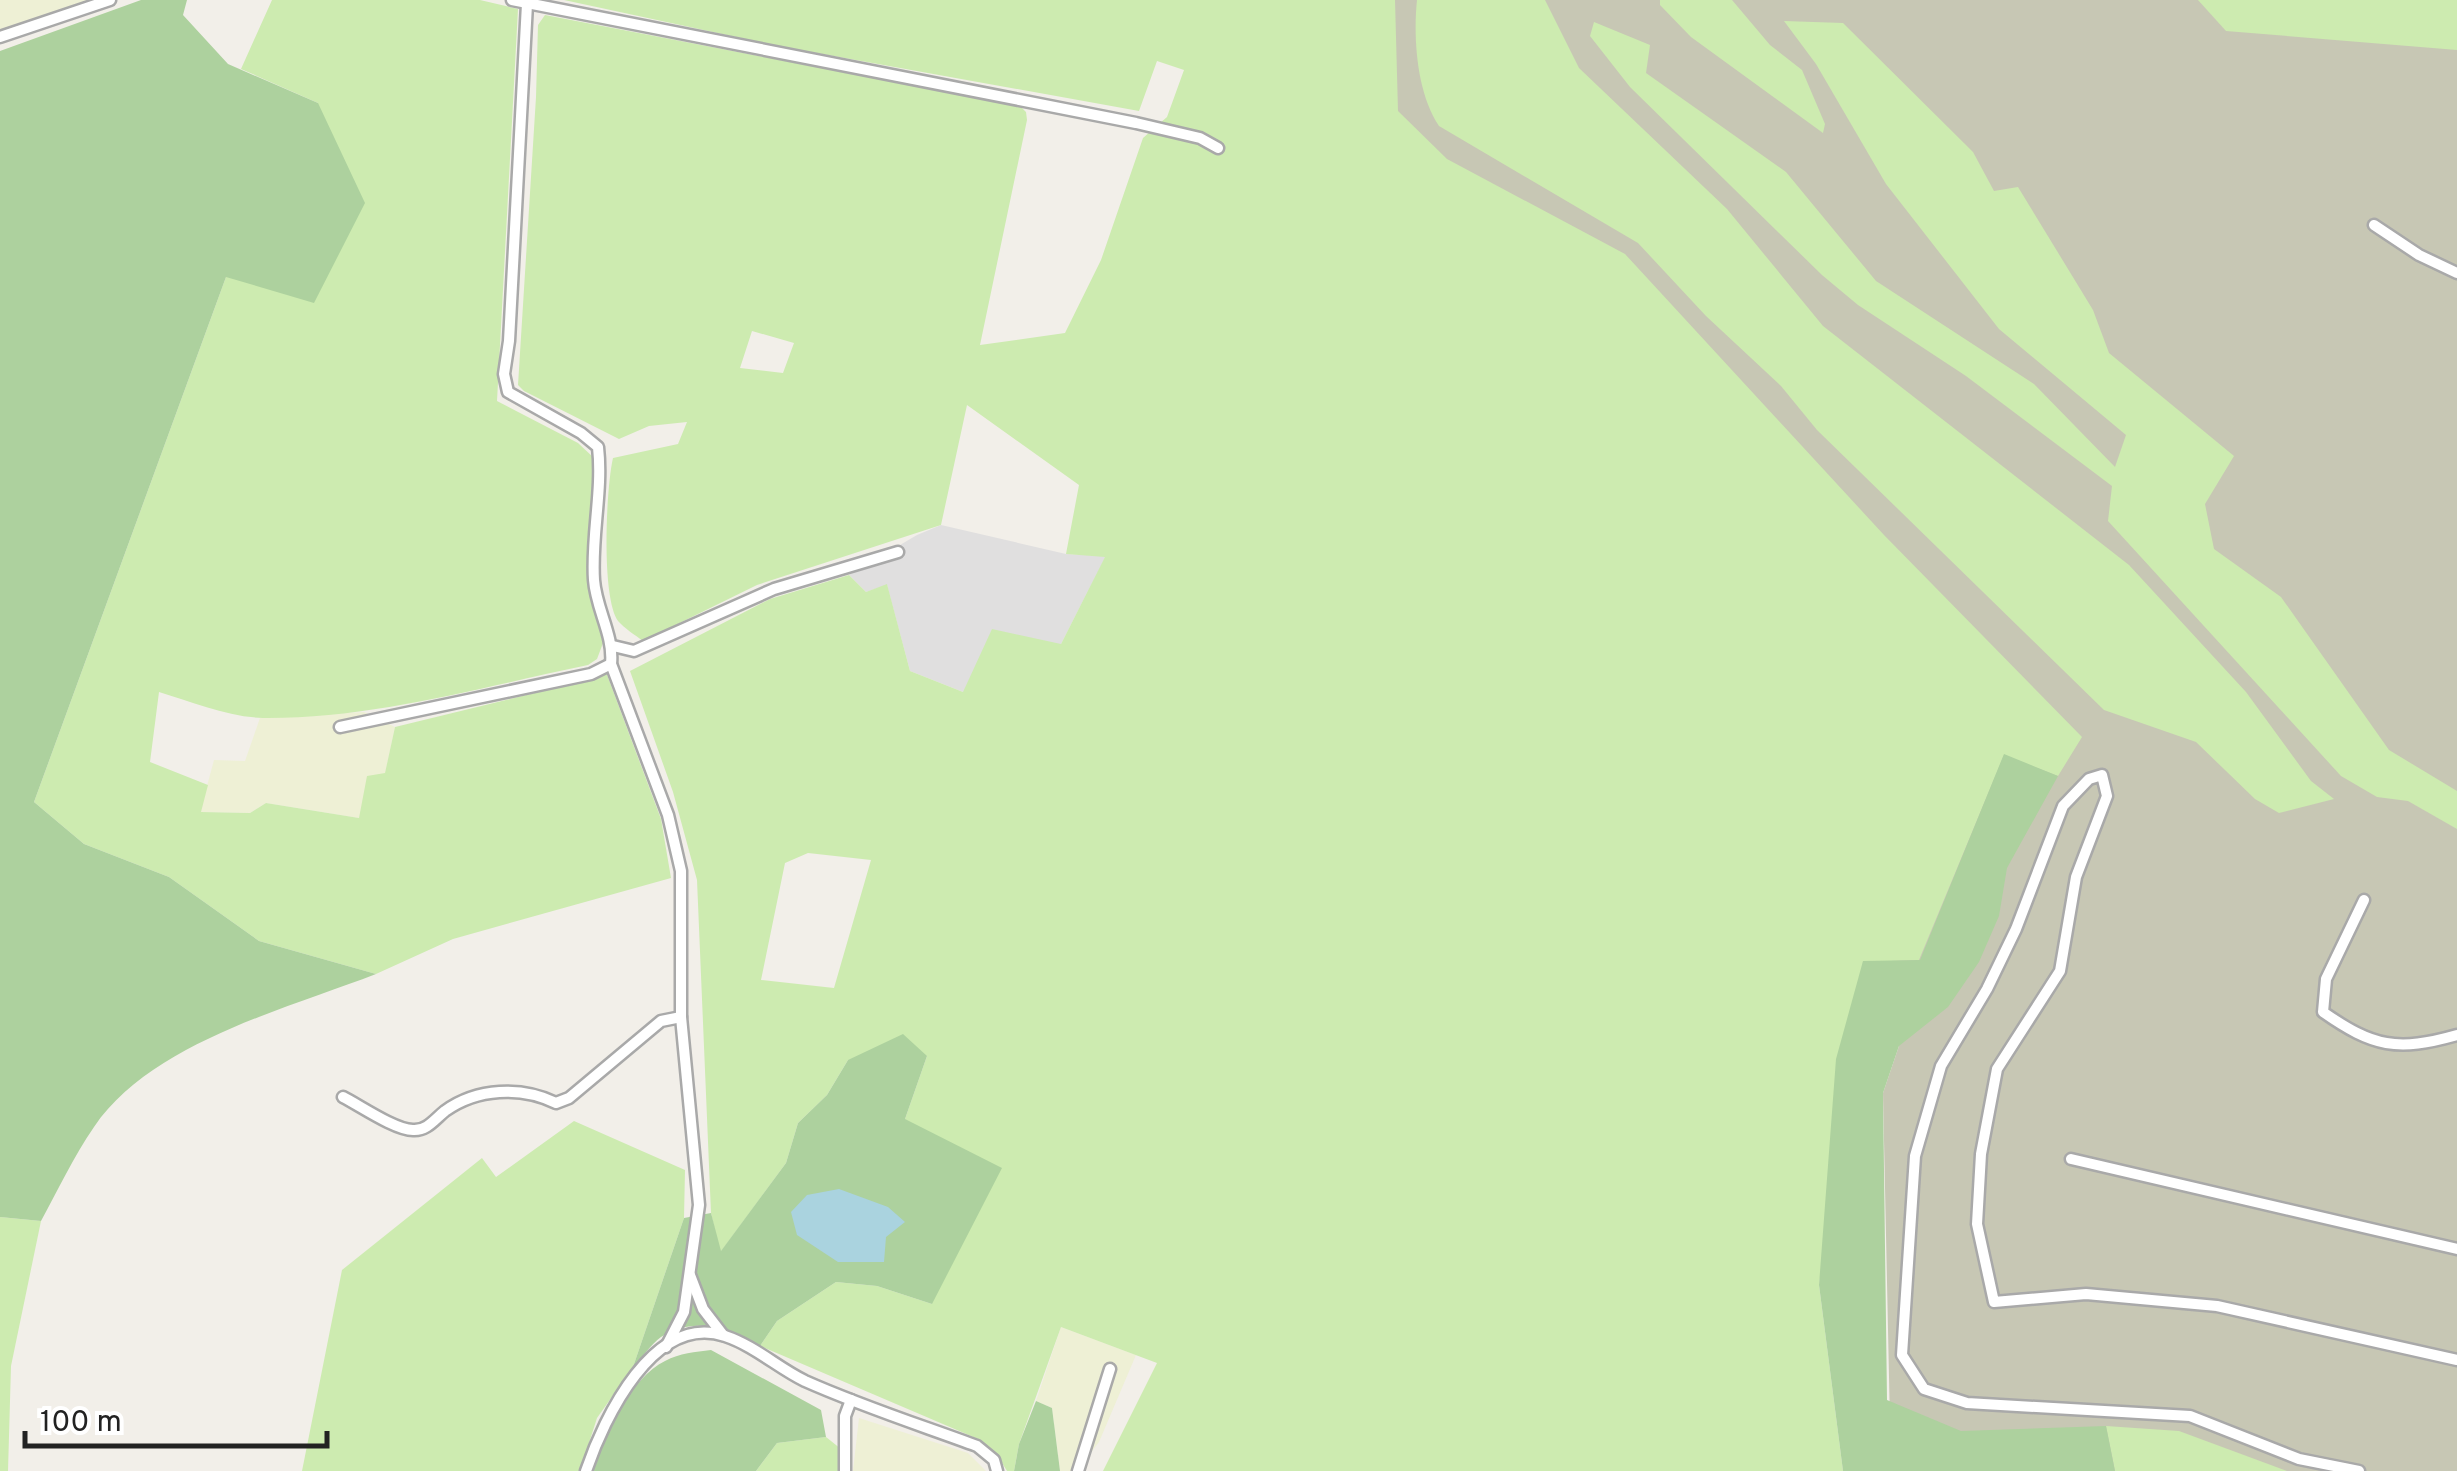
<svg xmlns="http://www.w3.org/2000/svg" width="2457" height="1471" font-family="Overpass,sans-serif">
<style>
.residential{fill:#e0dfdf}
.construction{fill:#c7c7b4}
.farmland{fill:#eef0d5}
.grass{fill:#cdebb0;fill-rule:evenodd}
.forest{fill:#add19e}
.water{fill:#aad3df}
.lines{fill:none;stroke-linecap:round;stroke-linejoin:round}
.service-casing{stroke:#a9a9a9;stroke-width:15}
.service{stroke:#fff;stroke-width:10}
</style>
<rect width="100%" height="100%" fill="#f2efe9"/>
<polygon class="residential" points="941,525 1066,554 1106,556 1061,644 963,692 910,671 887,585 866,592 849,575 917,535"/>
<polygon class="construction" points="1370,0 2457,0 2457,1471 1891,1471 1883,1093 1899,1046 1398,359"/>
<g class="farmland">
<polygon points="0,0 93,0 0,30"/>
<polygon points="364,712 395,727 385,774 359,818 266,803 250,813 200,812 214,760 245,761 260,718"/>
<polygon points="1061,1327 1136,1355 1099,1442 1077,1471 1060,1471 1052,1408 1036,1401"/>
<polygon points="859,1418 968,1453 986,1471 853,1471"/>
</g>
<g class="grass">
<path d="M 272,0 L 480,0 L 518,9 L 497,401 L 578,443 L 594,458 L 588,586 L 603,643 L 597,659 L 588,665 C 482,687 372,719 263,718 C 228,717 192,702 159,692 L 150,762 L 208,785 L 201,812 L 250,813 L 266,803 L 359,818 L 367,776 L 385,773 L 395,727 L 596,678 L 606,672 L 661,819 L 671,878 L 453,939 L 376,974 L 259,941 L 169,877 L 84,844 L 34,802 L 226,277 L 318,103 L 241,69 Z"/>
<path d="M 564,0 L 1395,0 L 1398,111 L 1447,159 L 1625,254 L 1884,535 L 2082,737 L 2058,776 L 2004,755 L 1919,960 L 1863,962 L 1819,1285 L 1843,1471 L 1103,1471 L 1157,1363 L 1061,1327 L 1019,1444 L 1014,1471 L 1007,1471 L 999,1458 L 978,1439 L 760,1346 L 777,1321 L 836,1282 L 877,1286 L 932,1304 L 905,1119 L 927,1056 L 848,1060 L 827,1095 L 798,1123 L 786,1163 L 720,1253 L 711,1213 L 697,880 L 673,792 L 630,671 L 770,599 L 849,575 L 866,592 L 887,584 L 910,671 L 963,692 L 992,629 L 1061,644 L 1105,557 L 1066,554 L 1079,485 L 967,405 L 941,525 L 757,585 L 643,641 C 635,635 624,628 618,621 C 601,597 606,488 613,458 L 678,444 L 687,422 L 649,426 L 619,439 L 524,391 L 518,385 L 536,97 L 538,25 L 545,15 L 1020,106 L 1026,112 L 1027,120 L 980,345 L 1065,333 L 1101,260 L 1143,138 L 1167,117 L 1184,70 L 1157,61 L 1139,111 L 778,46 ZM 752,331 L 794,343 L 783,373 L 740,368 ZM 808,853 L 871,860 L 834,988 L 761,980 L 785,863 Z"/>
<path d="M 1417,0 L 1545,0 L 1579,68 L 1727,209 L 1823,326 L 2129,565 L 2246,692 L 2311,781 L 2334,799 L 2279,813 L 2255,799 L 2196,742 L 2104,710 L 1817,430 L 1781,386 L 1706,316 L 1638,243 L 1439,126 C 1417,93 1413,39 1417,0 Z"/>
<polygon points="1660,0 1732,0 1770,45 1802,70 1825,124 1823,133 1691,37 1660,5"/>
<polygon points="2198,0 2457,0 2457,50 2226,31"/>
<polygon points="1784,21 1843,23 1973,152 1994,191 2018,187 2093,310 2109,353 2234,456 2205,504 2214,549 2281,597 2389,750 2457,791 2457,829 2408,801 2377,797 2341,776 2108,521 2112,486 1966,376 1858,305 1822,275 1630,87 1590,36 1594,22 1650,45 1646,73 1786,172 1876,281 2034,384 2115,467 2126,435 1999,329 1886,184 1816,64"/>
<polygon points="574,1121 685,1170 684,1218 633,1367 597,1418 580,1471 302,1471 342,1270 482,1158 496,1177"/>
<polygon points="0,1217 41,1221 11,1366 8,1471 0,1471"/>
<polygon points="2106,1426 2179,1431 2287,1471 2115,1471"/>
<polygon points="826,1437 841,1449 841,1471 756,1471 777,1443"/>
</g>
<g class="forest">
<path d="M 141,0 L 187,0 L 183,15 L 228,64 L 318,103 L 365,203 L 314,303 L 226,277 L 34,802 L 84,844 L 169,877 L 259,941 L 376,974 C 286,1009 151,1043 94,1127 C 74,1156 58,1190 41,1221 L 0,1217 L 0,51 Z"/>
<polygon points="2004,754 2058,776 2007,868 1999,916 1979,962 1948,1007 1899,1046 1883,1093 1887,1400 1961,1431 2106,1426 2115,1471 1843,1471 1819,1285 1836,1059 1863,961 1920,960"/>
<path d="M 903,1034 L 927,1056 L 905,1119 L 1002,1168 L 932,1304 L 877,1286 L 836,1282 L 777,1321 L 760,1346 C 727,1329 695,1315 661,1337 C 651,1344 642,1358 633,1367 L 684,1218 L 711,1213 L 721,1251 L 786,1163 L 798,1123 L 827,1095 L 848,1060 Z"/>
<path d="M 711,1350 L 821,1410 L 826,1437 L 777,1443 L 756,1471 L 589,1471 C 603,1437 631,1377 665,1361 C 680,1353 695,1352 711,1350 Z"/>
<polygon points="1036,1401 1052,1408 1060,1471 1014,1471 1019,1444"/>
</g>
<polygon class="water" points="839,1189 888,1207 905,1222 886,1237 884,1262 838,1262 797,1235 791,1212 807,1195"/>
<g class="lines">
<defs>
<g id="service">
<polyline points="512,0 1136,123 1200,138 1218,148"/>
<path d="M 527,4 L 509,341 L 504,374 L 508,392 L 581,433 L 598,447 C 603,491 591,536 594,580 C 596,609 614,635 611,664 L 668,815 L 681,871 L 681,1017 L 699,1205 L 684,1312 L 666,1347"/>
<polyline points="0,37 110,0"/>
<polyline points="2374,225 2419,255 2457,273"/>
<polyline points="613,646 634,651 774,589 898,552"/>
<polyline points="340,727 591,674 611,664"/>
<path d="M 2364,900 L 2326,979 L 2323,1012 C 2373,1047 2397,1052 2457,1035"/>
<path d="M 343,1097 C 359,1105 395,1130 413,1130 C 427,1131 435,1119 445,1111 C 477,1088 521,1086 556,1103 L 569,1098 L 661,1021 L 681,1017"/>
<polyline points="2071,1159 2457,1249"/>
<polyline points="690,1275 703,1309 723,1335"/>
<path d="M 586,1471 C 604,1418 654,1312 725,1336 C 755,1346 778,1368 805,1381 C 861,1406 920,1425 977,1446 L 994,1460 L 997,1471"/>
<polyline points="845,1471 845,1416 851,1400"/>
<polyline points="1078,1471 1110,1369"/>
<polyline points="2359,1471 2299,1459 2190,1416 1967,1403 1924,1389 1902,1355 1915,1156 1941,1066 1987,989 2016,929 2063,806 2089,779 2102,775 2107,796 2076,877 2060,971 1997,1069 1981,1154 1977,1224 1994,1302 2086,1294 2217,1306 2457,1360"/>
</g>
</defs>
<use href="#service" class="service-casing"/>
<use href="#service" class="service"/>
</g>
<path d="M25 1431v15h302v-15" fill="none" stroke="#222222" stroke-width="5"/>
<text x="40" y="1431" font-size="30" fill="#222222" stroke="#ffffff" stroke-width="8" paint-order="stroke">100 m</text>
</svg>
